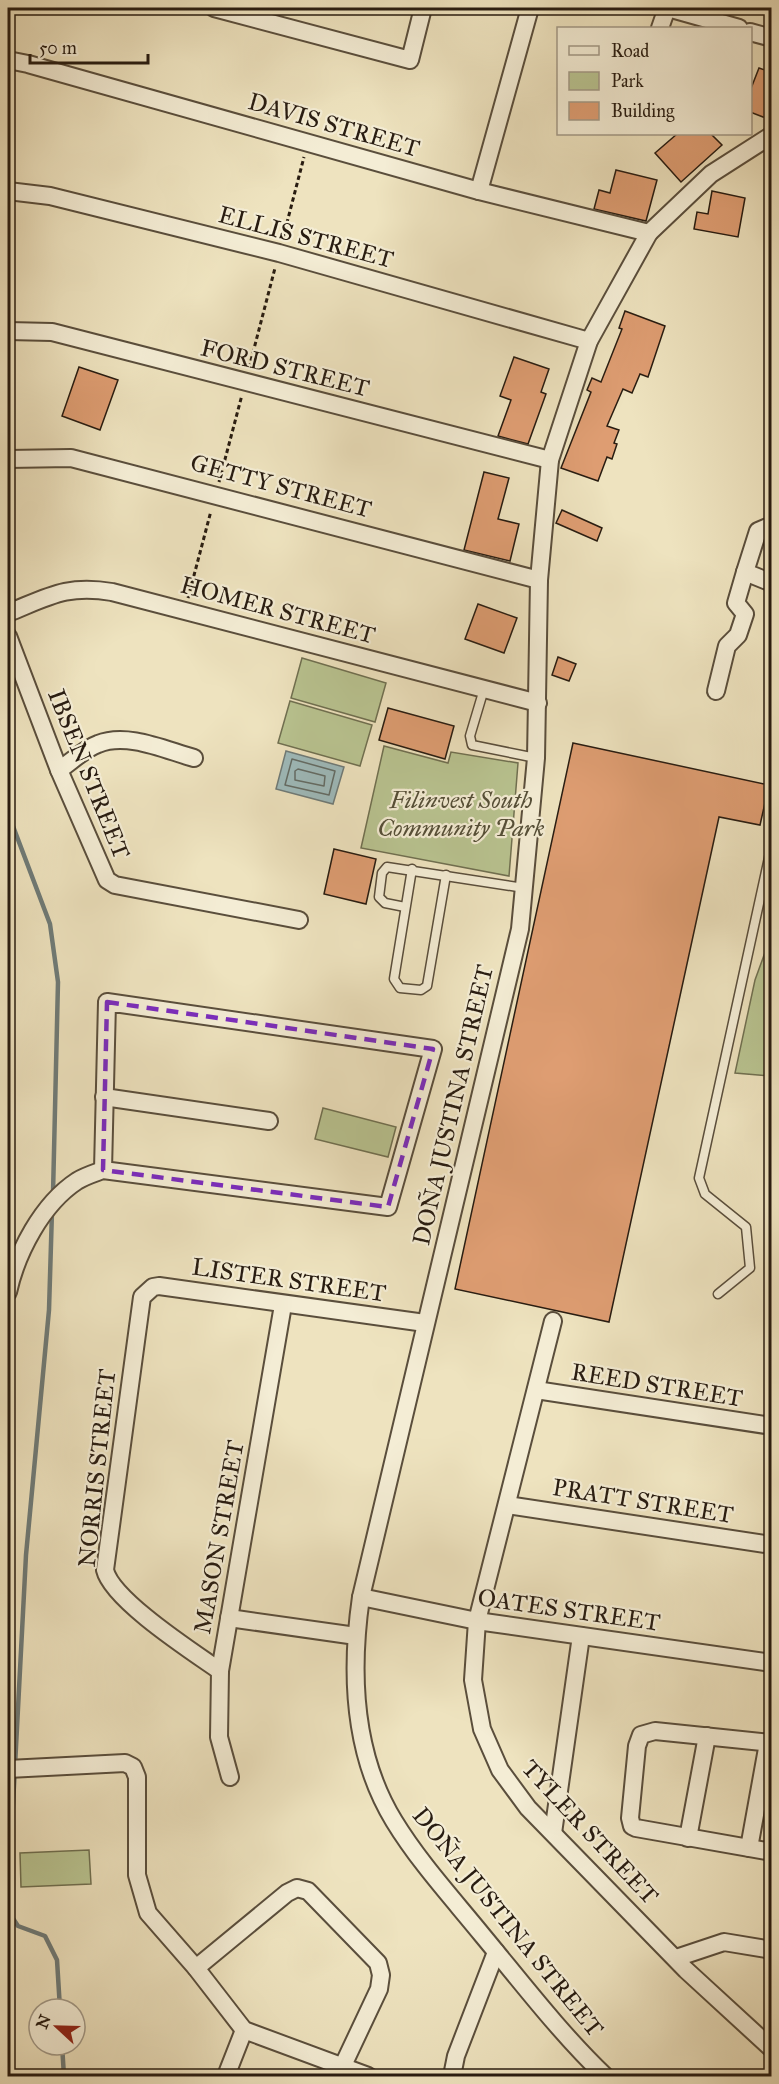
<svg xmlns="http://www.w3.org/2000/svg" width="779" height="2084" font-family="'IM FELL Great Primer',serif">
<style>
.green{fill:#b9c491;stroke:#707051;stroke-width:1.5}
.water{fill:#9ebbbc;stroke:#6f7b78;stroke-width:1.5}
.lines{fill:none;stroke-linecap:round;stroke-linejoin:round}
.shore{stroke:#636c66;stroke-width:1.5}
.stream{stroke:#6f7b78;stroke-width:4.5}
.building{fill:#de9d72;stroke:#281c11;stroke-width:1.5}
.service-casing{stroke:#5a4e3c;stroke-width:11}
.minor-casing{stroke:#5a4e3c;stroke-width:20}
.path{stroke:#281c11;stroke-width:3;stroke-dasharray:4.5 3;stroke-linecap:butt}
.service{stroke:#f4edd5;stroke-width:8}
.minor{stroke:#f4edd5;stroke-width:16}
.marked{fill:none;stroke:#7b2cbf;stroke-width:4.5;stroke-dasharray:12 8;stroke-linejoin:round}
.labels{text-anchor:middle;dominant-baseline:central;stroke-width:4.5;stroke-linejoin:round;paint-order:stroke}
.street-label{font-size:24px;fill:#281c11;stroke:#f4edd5}
.park-label{font-size:24px;font-style:italic;fill:#544e37;stroke:#f4edd5}
</style>
<rect width="100%" height="100%" fill="#eee3bf"/>
<filter id="stains"><feTurbulence type="fractalNoise" baseFrequency=".00333" numOctaves="4"/><feColorMatrix values="0 0 0 0 .2 0 0 0 0 .09 0 0 0 0 .02 0 0 0 .5 -.17"/></filter>
<radialGradient id="worn" r=".72"><stop offset=".6" stop-color="#630" stop-opacity="0"/><stop offset="1" stop-color="#630" stop-opacity=".3"/></radialGradient>
<g class="green">
<polygon points="302,658 386,683 375,722 291,698"/>
<polygon points="290,701 372,725 360,766 278,743"/>
<polygon points="384,746 448,763 451,752 518,763 509,876 361,848"/>
<polygon points="771,936 771,1076 735,1073 755,980"/>
<polygon points="323,1108 396,1127 388,1157 315,1139"/>
<polygon points="89,1850 91,1884 21,1887 20,1853"/>
</g>
<polygon class="water" points="286,751 344,767 333,804 276,789"/>
<g class="lines">
<g class="shore">
<polygon points="292,759 335,771 329,795 285,785"/>
<polygon points="298,769 325,776 324,786 295,780 295,771"/>
</g>
<g class="stream">
<polyline points="8,813 50,924 58,982 53,1194"/>
<polyline points="8,1900 26,1555 49,1310 52,1211"/>
<polyline points="8,1911 18,1926 45,1936 57,1960 60,2009"/>
<polyline points="62,2045 64,2076"/>
</g>
</g>
<g class="building">
<polygon points="759,68 771,72 771,120 750,112 750,91"/>
<polygon points="677,134 711,134 722,145 681,182 655,153"/>
<polygon points="616,170 657,180 646,221 594,209 599,190 610,193"/>
<polygon points="712,191 745,198 738,237 694,229 697,212 708,214"/>
<polygon points="625,311 665,326 648,377 640,374 632,393 623,389 607,426 619,430 614,443 617,444 612,459 607,457 598,481 561,468 591,392 587,390 592,378 601,382 622,329 619,328"/>
<polygon points="514,357 549,369 541,392 546,394 528,444 498,436 511,400 500,396"/>
<polygon points="79,367 118,380 100,430 62,416"/>
<polygon points="484,472 509,478 498,519 519,524 510,561 464,550"/>
<polygon points="562,510 602,528 597,541 556,523"/>
<polygon points="478,604 517,618 504,653 465,639"/>
<polygon points="558,657 576,664 569,681 552,675"/>
<polygon points="388,708 454,726 445,759 379,740"/>
<polygon points="573,743 769,785 760,825 719,817 609,1322 455,1289"/>
<polygon points="334,849 376,859 366,904 324,894"/>
</g>
<g class="lines">
<defs>
<g id="service">
<polyline points="484,689 470,736 472,745 536,758"/>
<polyline points="412,869 394,979 400,988 421,990 427,986 446,875"/>
<polyline points="405,907 385,903 379,897 382,873 387,867 524,888"/>
<polyline points="718,1294 750,1268 746,1227 705,1194 699,1178 772,844"/>
</g>
<g id="minor">
<polyline points="214,8 410,60 423,8"/>
<polyline points="668,8 739,28"/>
<polyline points="660,28 667,8"/>
<polyline points="750,32 772,38"/>
<polyline points="8,60 28,64 479,191 649,233"/>
<polyline points="8,191 50,196 279,253 589,341"/>
<polyline points="479,191 530,8"/>
<polyline points="8,331 52,332 550,460"/>
<polyline points="8,459 71,458 539,580"/>
<polyline points="772,525 758,531 745,572 772,583"/>
<path d="M 8,613 C 48,597 67,584 112,592 L 538,703"/>
<polyline points="8,636 59,770 107,880 115,885 299,920"/>
<polyline points="716,691 727,646 738,635 745,614 736,603 745,572"/>
<path d="M 59,770 C 71,762 84,749 98,744 C 127,732 165,750 194,758"/>
<polyline points="104,1097 269,1121"/>
<path d="M 8,1292 C 17,1252 42,1204 77,1181 C 85,1176 95,1173 103,1170 L 388,1207 L 433,1049 L 107,1002 L 103,1170"/>
<polyline points="553,1321 477,1621 473,1680 482,1729 500,1770 528,1808 686,1970 772,2049"/>
<polyline points="536,1390 772,1426"/>
<polyline points="507,1505 772,1545"/>
<polyline points="361,1597 477,1621 772,1663"/>
<polyline points="229,1618 356,1636"/>
<path d="M 220,1671 C 193,1652 112,1600 105,1570 L 142,1297 L 153,1287 L 159,1286 L 425,1323"/>
<polyline points="772,1743 655,1731 641,1735 637,1746 630,1818 632,1826 636,1828 772,1852"/>
<polyline points="8,1769 125,1763 133,1767 137,1777 137,1875 148,1913 196,1968 244,2030 368,2076"/>
<polyline points="230,1777 219,1737 220,1671 283,1305"/>
<polyline points="553,1833 581,1636"/>
<polyline points="688,1838 707,1736"/>
<polyline points="749,1848 768,1743"/>
<polyline points="676,1958 724,1942 772,1950"/>
<polyline points="196,1968 287,1893 297,1888 308,1891 378,1963 381,1975 379,1989 338,2076"/>
<polyline points="226,2076 244,2030"/>
<polyline points="452,2076 456,2056 496,1952"/>
<path d="M 605,2076 C 561,2034 522,1983 483,1936 C 453,1899 419,1862 394,1821 C 353,1754 350,1673 361,1597 L 520,929 L 536,758 L 539,580 L 550,460 L 589,341 L 649,233 L 711,174 L 772,135"/>
</g>
</defs>
<use href="#service" class="service-casing"/>
<use href="#minor" class="minor-casing"/>
<g class="path">
<polyline points="283,238 304,157"/>
<polyline points="249,368 275,268"/>
<polyline points="219,482 242,395"/>
<polyline points="188,598 211,511"/>
</g>
<use href="#service" class="service"/>
<use href="#minor" class="minor"/>
</g>
<path class="marked" d="M 107,1002 L 433,1049 L 388,1207 L 103,1170 Z"/>
<g class="labels">
<g class="street-label">
<text transform="translate(334 125) rotate(16)">DAVIS STREET</text>
<text transform="translate(306 237) rotate(15)">ELLIS STREET</text>
<text transform="translate(285 368) rotate(14)">FORD STREET</text>
<text transform="translate(281 486) rotate(15)">GETTY STREET</text>
<text transform="translate(278 610) rotate(15)">HOMER STREET</text>
<text transform="translate(89 774) rotate(68)">IBSEN STREET</text>
<text transform="translate(453 1105) rotate(-77)">DOÑA JUSTINA STREET</text>
<text transform="translate(289 1280) rotate(8)">LISTER STREET</text>
<text transform="translate(657 1385) rotate(9)">REED STREET</text>
<text transform="translate(97 1468) rotate(-84)">NORRIS STREET</text>
<text transform="translate(643 1501) rotate(9)">PRATT STREET</text>
<text transform="translate(219 1537) rotate(-80)">MASON STREET</text>
<text transform="translate(569 1610) rotate(8)">OATES STREET</text>
<text transform="translate(590 1832) rotate(47)">TYLER STREET</text>
<text transform="translate(508 1922) rotate(51)">DOÑA JUSTINA STREET</text>
</g>
<g class="park-label">
<text x="461" y="800">Filinvest South<tspan x="461" dy="28">Community Park</tspan></text>
</g>
</g>
<rect width="779" height="2084" fill="none" stroke="#eee3bf" stroke-width="30"/>
<rect x="9" y="9" width="761" height="2066" fill="none" stroke="#281c11" stroke-width="3"/>
<rect x="15" y="15" width="749" height="2054" fill="none" stroke="#281c11" stroke-width="1.5"/>
<rect x="557" y="27" width="195" height="108" fill="#f4edd5" stroke="#a29987" stroke-width="1.5"/>
<rect x="569" y="46" width="30" height="9" fill="#f4edd5" stroke="#a29987" stroke-width="1.5"/>
<text x="611" y="57" font-size="18" fill="#281c11">Road</text>
<rect x="569" y="72" width="30" height="18" fill="#b9c491" stroke="#a29987" stroke-width="1.5"/>
<text x="611" y="87" font-size="18" fill="#281c11">Park</text>
<rect x="569" y="102" width="30" height="18" fill="#de9d72" stroke="#a29987" stroke-width="1.5"/>
<text x="611" y="117" font-size="18" fill="#281c11">Building</text>
<g transform="translate(57 2027) rotate(292)"><circle r="28" fill="#f4edd5" stroke="#a29987" stroke-width="1.5"/>
<path d="M0-4.5L10 22L0 15L-10 22Z" fill="#8f2418"/>
<text y="-9" font-size="16" font-weight="bold" text-anchor="middle" fill="#281c11">N</text>
</g>
<path d="M30 54v9h118v-9" fill="none" stroke="#281c11" stroke-width="3"/>
<text x="39" y="54" font-size="18" fill="#281c11" stroke="#f4edd5" stroke-width="4.5" paint-order="stroke">50 m</text>
<rect width="100%" height="100%" filter="url(#stains)"/>
<rect width="100%" height="100%" fill="url(#worn)"/>
</svg>
